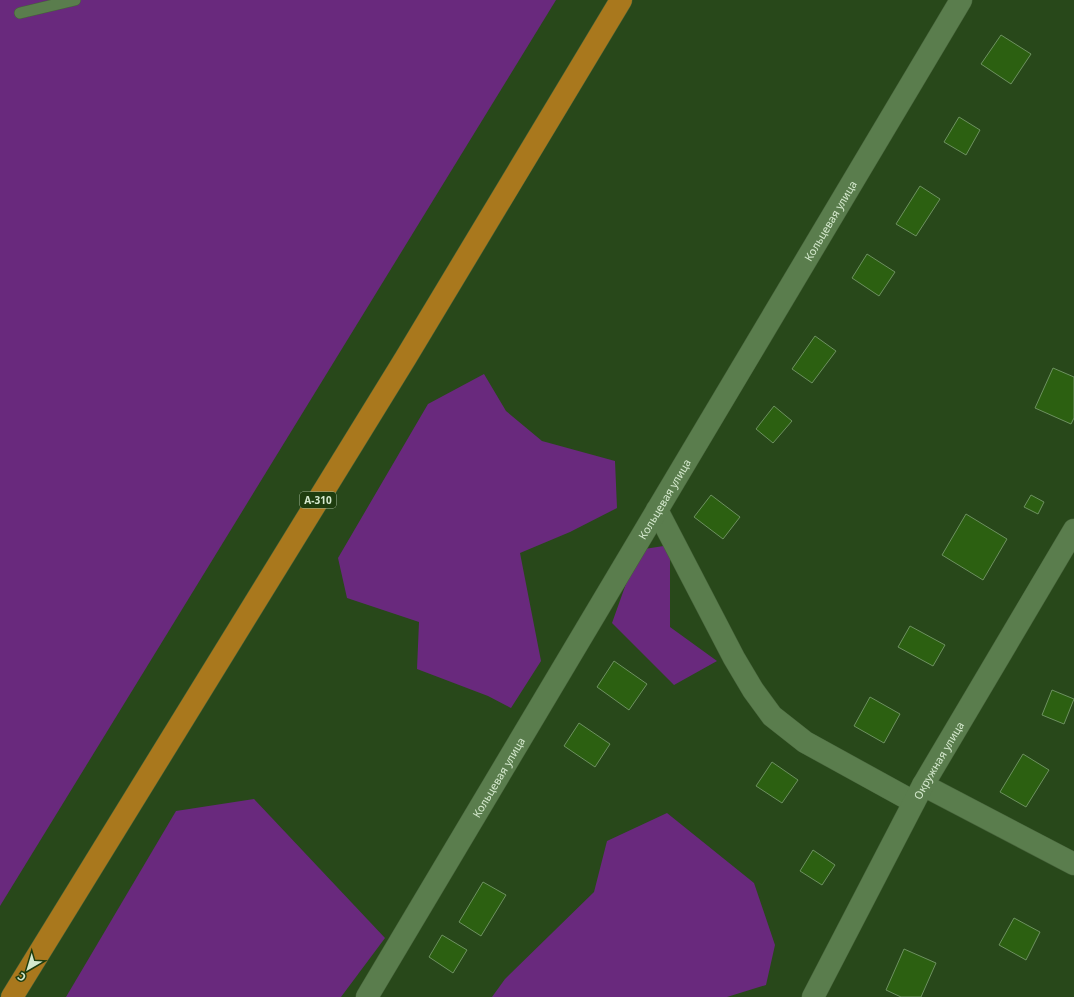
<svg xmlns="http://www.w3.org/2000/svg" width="1074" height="997" font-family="'Noto Sans',sans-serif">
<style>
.green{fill:#69297d}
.building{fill:#2c6011;stroke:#6d9160}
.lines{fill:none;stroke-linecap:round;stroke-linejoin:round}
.lane-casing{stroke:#46623a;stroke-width:12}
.street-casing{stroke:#46623a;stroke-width:23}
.highway-casing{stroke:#46623a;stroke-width:23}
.lane{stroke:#5a7d4d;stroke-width:11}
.street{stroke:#5a7d4d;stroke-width:22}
.highway{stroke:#a9781d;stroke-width:22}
.labels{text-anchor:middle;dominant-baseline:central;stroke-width:3;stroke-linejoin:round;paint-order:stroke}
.shield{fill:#1e3d0f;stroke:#9eb595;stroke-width:1}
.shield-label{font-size:10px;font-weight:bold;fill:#d5e9ce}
.street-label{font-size:11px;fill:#d5e9ce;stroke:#1e3d0f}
</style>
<rect width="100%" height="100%" fill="#28481a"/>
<g class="green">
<polygon points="0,0 556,0 0,906"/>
<polygon points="484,374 506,411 542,441 615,461 617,508 570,532 520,553 541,661 511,708 488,696 417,669 419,622 347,598 338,558 428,404"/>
<polygon points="670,545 670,627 717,661 674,685 612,623 638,550"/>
<polygon points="254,799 385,938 341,997 66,997 176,811"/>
<polygon points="667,813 754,883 775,945 766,985 727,997 492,997 505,979 594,892 607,841"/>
</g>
<g class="building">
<polygon points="1001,35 1031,54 1011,84 981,64"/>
<polygon points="959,117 980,130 966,155 944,142"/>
<polygon points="920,186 940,199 916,236 896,224"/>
<polygon points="867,254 895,272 879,296 852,278"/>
<polygon points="815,336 836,351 812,383 792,369"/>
<polygon points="1053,368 1074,377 1074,418 1071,424 1035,408"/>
<polygon points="774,406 792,421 773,443 756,429"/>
<polygon points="711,495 740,517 723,539 694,517"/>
<polygon points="1031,495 1044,502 1038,514 1024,507"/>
<polygon points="966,514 1007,539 983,580 942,555"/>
<polygon points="910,626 945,645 933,666 898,647"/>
<polygon points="614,661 647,684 629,710 597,687"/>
<polygon points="1052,690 1074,699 1064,724 1042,715"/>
<polygon points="870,697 900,714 884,743 854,726"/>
<polygon points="579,723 610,744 595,767 564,746"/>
<polygon points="1023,754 1049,770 1026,807 1000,792"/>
<polygon points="772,762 798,780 782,803 756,786"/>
<polygon points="813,850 835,865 822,885 800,871"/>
<polygon points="483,882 506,895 481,936 459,922"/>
<polygon points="1014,918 1040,932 1026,960 999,945"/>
<polygon points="442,935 467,950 453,973 429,957"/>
<polygon points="904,949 936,963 921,997 901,997 886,990"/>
</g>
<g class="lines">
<defs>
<polyline id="lane" points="20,13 75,0"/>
<g id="street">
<polyline points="657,510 734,658 753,690 772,716 805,742 914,802"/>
<polyline points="923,785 1074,864"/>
<path id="s1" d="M 367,997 L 961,0"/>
<path id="s2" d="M 813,997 L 923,785 L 1074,530"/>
</g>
<polyline id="highway" points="12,997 405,359 621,0"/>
</defs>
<use href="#lane" class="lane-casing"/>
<use href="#street" class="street-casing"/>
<use href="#highway" class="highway-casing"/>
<use href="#lane" class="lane"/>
<use href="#street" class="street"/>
<use href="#highway" class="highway"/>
</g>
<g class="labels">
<rect class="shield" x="300" y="492" width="36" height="16" rx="3"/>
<g class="shield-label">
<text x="318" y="500">А-310</text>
</g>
<g class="street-label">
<text stroke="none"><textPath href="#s1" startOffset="904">Кольцевая улица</textPath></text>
<text stroke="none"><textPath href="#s1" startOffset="580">Кольцевая улица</textPath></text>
<text stroke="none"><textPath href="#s2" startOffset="268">Окружная улица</textPath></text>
<text stroke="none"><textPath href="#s1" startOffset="256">Кольцевая улица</textPath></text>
</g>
</g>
<g transform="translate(28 969) rotate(218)" stroke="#1e3d0f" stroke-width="3" paint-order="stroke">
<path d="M0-3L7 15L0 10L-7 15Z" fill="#d5e9ce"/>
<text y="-6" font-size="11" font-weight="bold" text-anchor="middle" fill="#d5e9ce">С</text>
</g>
</svg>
